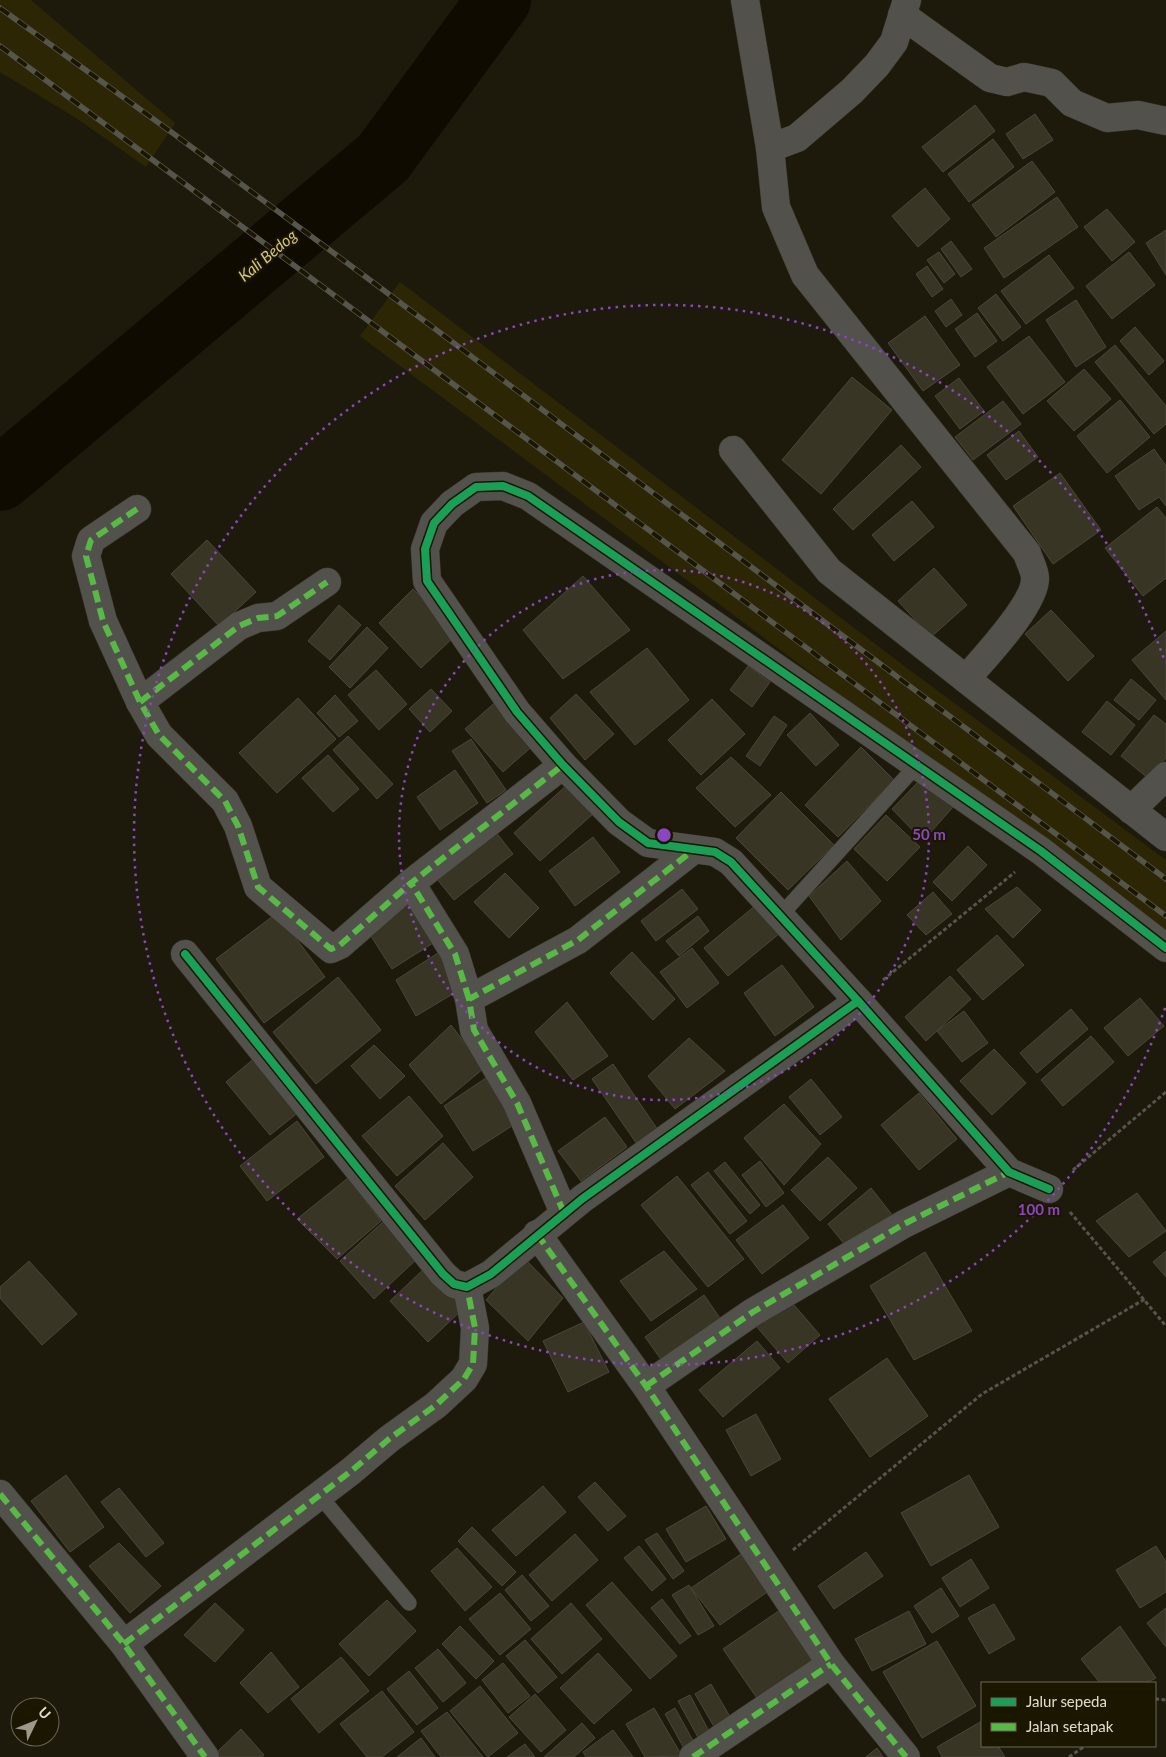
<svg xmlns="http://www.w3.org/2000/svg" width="1166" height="1757" font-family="Lato,sans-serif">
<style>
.built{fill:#2d2604}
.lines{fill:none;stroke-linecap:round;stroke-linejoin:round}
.river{stroke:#0f0b01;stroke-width:64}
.building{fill:#383525;stroke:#4a473a}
.lane-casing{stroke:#373528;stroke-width:16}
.street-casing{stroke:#373528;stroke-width:29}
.path{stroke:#56544d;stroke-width:3;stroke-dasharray:4 2.5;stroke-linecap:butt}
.lane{stroke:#53514c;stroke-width:15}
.street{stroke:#53514c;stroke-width:28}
.rail-casing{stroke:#56554c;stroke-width:5.5}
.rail{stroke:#1b1600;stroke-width:4;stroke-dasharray:11;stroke-linecap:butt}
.quiet{stroke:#58b947;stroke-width:6;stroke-dasharray:12 6;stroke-linecap:butt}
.cycleway-casing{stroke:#1b1600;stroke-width:11}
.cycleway{stroke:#1a9f57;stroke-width:8}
.ring{fill:none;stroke:#8a47c1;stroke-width:2.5;stroke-dasharray:2.5 5}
.labels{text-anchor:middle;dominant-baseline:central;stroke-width:4;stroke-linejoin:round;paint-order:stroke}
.water-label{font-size:16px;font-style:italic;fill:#d5c67c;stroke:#1b1600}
.centre{fill:#8a47c1;stroke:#1b1600;stroke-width:2.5}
.ring-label{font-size:15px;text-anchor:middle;font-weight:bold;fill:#8a47c1;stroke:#1b1600;stroke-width:4;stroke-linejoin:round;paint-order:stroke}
</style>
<rect width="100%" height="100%" fill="#1d1a0b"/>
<g class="built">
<polygon points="0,0 31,0 175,123 146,167 76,118 0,72"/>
<polygon points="400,282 895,659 1166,860 1166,938 360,336"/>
</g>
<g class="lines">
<polyline class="river" points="0,479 383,158 499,0"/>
</g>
<g class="building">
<polygon points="975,105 995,131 943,172 922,147"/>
<polygon points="1035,114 1053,140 1023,159 1006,134"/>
<polygon points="993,139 1014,167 969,202 948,174"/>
<polygon points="1032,161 1055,192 996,237 972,205"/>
<polygon points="925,188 950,219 918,247 892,216"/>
<polygon points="1057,197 1078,227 1004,278 984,248"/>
<polygon points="1107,209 1135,242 1112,261 1084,227"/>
<polygon points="1166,230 1166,275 1146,243"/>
<polygon points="951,241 972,269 961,277 941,249"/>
<polygon points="939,252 955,274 944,283 927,260"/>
<polygon points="1129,252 1155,285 1112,319 1086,286"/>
<polygon points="1049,255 1074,288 1026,324 1001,291"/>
<polygon points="927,266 943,289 932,297 916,274"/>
<polygon points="996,294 1021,327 1003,341 978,308"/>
<polygon points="951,299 962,315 946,327 935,311"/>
<polygon points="1076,300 1106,347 1076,367 1046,320"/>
<polygon points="977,313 997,341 975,357 955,329"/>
<polygon points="925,316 960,365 923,391 888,343"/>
<polygon points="1135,327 1164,361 1149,375 1120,341"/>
<polygon points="1029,336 1065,382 1023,414 987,367"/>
<polygon points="1115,345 1166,406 1166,424 1154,434 1095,362"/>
<polygon points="1084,369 1111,399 1074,431 1047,401"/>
<polygon points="852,377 892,410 821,494 782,460"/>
<polygon points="959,378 984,411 960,429 935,396"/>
<polygon points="1120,400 1150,437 1107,473 1077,436"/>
<polygon points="1003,401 1021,424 973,460 955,437"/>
<polygon points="1019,431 1038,457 1006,480 987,455"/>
<polygon points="901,445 921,467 853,530 833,509"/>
<polygon points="1154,449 1166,466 1166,506 1159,497 1139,510 1115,476"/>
<polygon points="1060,473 1101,530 1053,564 1013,506"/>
<polygon points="912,501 934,527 894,561 872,535"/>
<polygon points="1157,507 1166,518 1166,578 1143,596 1105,548"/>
<polygon points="207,540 256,592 219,626 171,574"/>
<polygon points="934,568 967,605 931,637 898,601"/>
<polygon points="583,576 630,630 563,679 523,630"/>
<polygon points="413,589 457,634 421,668 379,623"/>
<polygon points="339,605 361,625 330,660 308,641"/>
<polygon points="1051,610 1094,656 1068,681 1025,634"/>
<polygon points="367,627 388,648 350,688 329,667"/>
<polygon points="1166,631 1166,700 1132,660"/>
<polygon points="647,648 689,700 635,745 590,692"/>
<polygon points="748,666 770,682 752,707 730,690"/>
<polygon points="376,670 407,704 379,730 348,695"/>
<polygon points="1131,679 1156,700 1139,720 1114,700"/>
<polygon points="431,689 452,711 430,732 409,709"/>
<polygon points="576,694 614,734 585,760 550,718"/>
<polygon points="335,695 358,721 339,737 317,713"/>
<polygon points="298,698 336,739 277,793 239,753"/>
<polygon points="499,699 537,742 503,772 465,729"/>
<polygon points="712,699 745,734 701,775 668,740"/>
<polygon points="1107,701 1135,725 1111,755 1082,732"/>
<polygon points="810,713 839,745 816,766 787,735"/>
<polygon points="1154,715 1166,724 1166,758 1149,779 1121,756"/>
<polygon points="774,716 787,725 760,766 746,756"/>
<polygon points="348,736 393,784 377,799 333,750"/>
<polygon points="471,739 506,790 487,803 452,751"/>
<polygon points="861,747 894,780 838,837 805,805"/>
<polygon points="328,755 359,789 333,812 302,778"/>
<polygon points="731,757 771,795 735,827 696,788"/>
<polygon points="455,770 478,803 440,830 417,797"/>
<polygon points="918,782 953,807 923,841 892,809"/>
<polygon points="567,785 593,814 540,861 514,833"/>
<polygon points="781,792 834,845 788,890 736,838"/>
<polygon points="886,815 920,847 887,881 854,849"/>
<polygon points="495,831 513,854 454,900 436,878"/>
<polygon points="593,837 620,872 575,906 549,871"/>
<polygon points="968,846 987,865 952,901 933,882"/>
<polygon points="847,861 881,901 841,940 809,896"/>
<polygon points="505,873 539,908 509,938 474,902"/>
<polygon points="1017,887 1041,910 1013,938 985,909"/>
<polygon points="682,889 698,909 656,941 641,921"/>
<polygon points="933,892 952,914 926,935 907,915"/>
<polygon points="416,899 441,938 392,969 367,930"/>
<polygon points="756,905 780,933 728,976 704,948"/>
<polygon points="277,913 325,977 264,1023 216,959"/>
<polygon points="698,916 709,931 679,956 666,941"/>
<polygon points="997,935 1024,965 983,1000 957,970"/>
<polygon points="692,948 719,983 687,1008 660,972"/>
<polygon points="632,952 675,999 653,1020 610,973"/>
<polygon points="438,953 461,989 416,1016 396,980"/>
<polygon points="782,965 814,1007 775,1036 744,993"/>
<polygon points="950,976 971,999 926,1041 905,1017"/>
<polygon points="338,977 381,1030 316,1084 273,1032"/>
<polygon points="1140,998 1164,1026 1128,1056 1104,1028"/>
<polygon points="567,1002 608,1056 573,1080 535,1032"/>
<polygon points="1071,1009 1088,1029 1037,1073 1020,1053"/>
<polygon points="964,1011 988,1043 962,1062 937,1031"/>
<polygon points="451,1025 484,1068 441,1104 409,1065"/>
<polygon points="1091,1036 1114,1062 1063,1106 1041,1080"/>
<polygon points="689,1038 725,1071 675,1109 648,1076"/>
<polygon points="374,1045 405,1076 380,1099 351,1066"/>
<polygon points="994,1049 1026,1083 992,1115 960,1081"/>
<polygon points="256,1057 300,1111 270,1135 226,1082"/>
<polygon points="613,1064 660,1133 639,1147 592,1079"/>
<polygon points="486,1078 515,1124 473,1151 444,1106"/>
<polygon points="811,1079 842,1117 820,1135 789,1097"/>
<polygon points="919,1093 957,1139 919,1170 881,1125"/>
<polygon points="409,1096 443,1136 397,1176 362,1136"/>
<polygon points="784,1104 821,1144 784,1185 744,1138"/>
<polygon points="605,1117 627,1147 581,1181 558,1151"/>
<polygon points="297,1121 324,1157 267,1201 240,1166"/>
<polygon points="443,1143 473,1177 425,1220 395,1186"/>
<polygon points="828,1157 857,1188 820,1221 791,1190"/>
<polygon points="760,1161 784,1193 766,1207 742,1175"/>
<polygon points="725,1162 760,1205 750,1214 714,1171"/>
<polygon points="708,1172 747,1221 730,1234 691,1185"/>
<polygon points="677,1176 744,1259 708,1287 641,1205"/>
<polygon points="348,1178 381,1221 337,1259 297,1219"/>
<polygon points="871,1188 893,1216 850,1251 828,1224"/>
<polygon points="1137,1193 1166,1231 1129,1257 1096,1221"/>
<polygon points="783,1205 809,1238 762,1274 736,1240"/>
<polygon points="384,1221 418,1258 374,1299 340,1261"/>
<polygon points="664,1251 697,1289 651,1321 620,1281"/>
<polygon points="1166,1251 1166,1277 1153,1262"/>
<polygon points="925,1252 972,1331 914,1360 870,1286"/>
<polygon points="523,1257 563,1298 528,1341 486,1300"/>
<polygon points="29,1261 77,1314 42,1345 0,1298 0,1287"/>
<polygon points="427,1266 465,1307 428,1342 390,1301"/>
<polygon points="704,1295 724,1324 665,1365 645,1337"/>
<polygon points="788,1298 820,1335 788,1363 756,1326"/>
<polygon points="584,1322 609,1372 568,1392 543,1341"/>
<polygon points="757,1341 780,1368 723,1417 699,1390"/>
<polygon points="887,1358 928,1416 870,1457 829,1399"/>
<polygon points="756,1414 781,1459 751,1476 726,1430"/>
<polygon points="66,1475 104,1527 70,1552 31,1501"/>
<polygon points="969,1475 999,1527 931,1566 901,1513"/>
<polygon points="595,1482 626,1516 608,1531 578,1497"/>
<polygon points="543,1486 566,1512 516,1556 492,1530"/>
<polygon points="119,1488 164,1543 146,1557 101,1502"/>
<polygon points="706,1506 726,1539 686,1562 666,1529"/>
<polygon points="472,1527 516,1572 502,1586 458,1541"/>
<polygon points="657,1533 684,1571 673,1579 645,1540"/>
<polygon points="575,1534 598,1560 552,1601 529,1575"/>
<polygon points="119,1543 161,1586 130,1613 89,1566"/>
<polygon points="639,1546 666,1579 652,1591 624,1558"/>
<polygon points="1156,1546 1166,1562 1166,1592 1140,1608 1116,1570"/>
<polygon points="457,1548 492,1587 465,1611 431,1571"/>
<polygon points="747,1550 773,1588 720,1625 691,1588"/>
<polygon points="866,1552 883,1576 834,1609 818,1586"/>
<polygon points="971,1559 989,1588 960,1607 942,1578"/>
<polygon points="522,1575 549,1606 531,1621 505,1590"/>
<polygon points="612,1582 677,1656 650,1679 586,1605"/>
<polygon points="689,1585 714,1626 698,1635 672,1595"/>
<polygon points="941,1588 959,1616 932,1633 914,1606"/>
<polygon points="500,1593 531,1629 500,1655 469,1619"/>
<polygon points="662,1599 691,1636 680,1644 651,1608"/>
<polygon points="387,1600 416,1631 369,1676 339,1644"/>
<polygon points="215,1603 244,1630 215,1662 184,1635"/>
<polygon points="571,1603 602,1639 562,1674 531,1639"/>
<polygon points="994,1604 1015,1639 989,1654 968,1618"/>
<polygon points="783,1608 819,1660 759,1701 723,1649"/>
<polygon points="1166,1608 1166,1647 1147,1623"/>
<polygon points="909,1611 926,1644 872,1671 855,1639"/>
<polygon points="460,1626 494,1661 476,1679 442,1644"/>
<polygon points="1120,1626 1156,1678 1146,1683 1100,1683 1081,1659"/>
<polygon points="525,1640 557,1677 538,1693 506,1656"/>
<polygon points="937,1641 976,1706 922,1738 883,1672"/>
<polygon points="438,1649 466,1683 443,1702 415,1668"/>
<polygon points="271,1652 299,1687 268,1713 240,1683"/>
<polygon points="598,1653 632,1690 594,1724 560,1688"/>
<polygon points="341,1657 369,1691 319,1733 291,1699"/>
<polygon points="503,1663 530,1696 508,1713 482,1680"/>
<polygon points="409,1671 438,1708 417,1725 387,1689"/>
<polygon points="711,1684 732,1720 716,1730 695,1694"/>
<polygon points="480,1686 518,1733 488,1757 450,1711"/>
<polygon points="382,1691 414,1732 382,1757 367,1757 340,1724"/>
<polygon points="535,1694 566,1730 541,1752 509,1717"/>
<polygon points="690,1695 711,1735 700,1741 678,1701"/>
<polygon points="654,1708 682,1756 645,1757 626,1724"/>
<polygon points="675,1708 696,1746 686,1752 665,1714"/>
<polygon points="447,1712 483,1757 441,1757 421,1731"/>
<polygon points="982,1721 982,1746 998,1746 1005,1757 942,1757 937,1747"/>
<polygon points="582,1723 595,1738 574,1757 544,1757"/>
<polygon points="241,1729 264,1755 262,1757 217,1757 215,1754"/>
<polygon points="613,1730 633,1757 586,1757 583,1752"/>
<polygon points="421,1738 435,1757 397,1757"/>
<polygon points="525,1744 535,1757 507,1757"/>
<polygon points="877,1748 883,1757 866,1757"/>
</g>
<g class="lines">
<defs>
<g id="lane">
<polyline points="780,916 917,765"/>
<polyline points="320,1496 409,1603"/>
</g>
<g id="street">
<polyline points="745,0 770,148"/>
<path d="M 907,0 L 894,42 L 877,65 L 852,91 L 797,138 L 770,148 L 776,207 L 805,275 L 1027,553 C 1029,560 1035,571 1035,578 C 1036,604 983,659 966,679"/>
<polyline points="902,15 990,78 1007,82 1024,77 1052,83 1072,103 1107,118 1138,115 1166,121"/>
<polyline points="733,450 829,571 1166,837"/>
<polyline points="137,509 91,540 86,556 103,621 140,702 159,735 225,801 238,826 258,887 331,949 340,945 411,883"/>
<polyline points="140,702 239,626 258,618 277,616 327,582"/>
<polyline points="1131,810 1166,776"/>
<polyline points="185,954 443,1274 454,1284 467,1287 491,1274 582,1199 858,1001"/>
<polyline points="469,999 455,954 411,883 563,765"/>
<polyline points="1049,1189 1009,1172 858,1001 731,862 715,852 648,843 619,822 563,765 517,712 427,581 425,549 434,523 452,504 476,487 503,486 528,496 1041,851 1166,948"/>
<polyline points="564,1213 517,1103 474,1030 469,999 578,940 692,851"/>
<polyline points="537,1234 646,1386 831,1664 906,1757"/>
<polyline points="646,1386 753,1312 904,1224 1009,1172"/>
<polyline points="0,1494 124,1644 205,1757"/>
<polyline points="124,1644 350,1472 389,1439 436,1405 464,1379 473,1364 475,1328 467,1287"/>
<polyline points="693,1757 831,1664"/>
</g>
</defs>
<use href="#lane" class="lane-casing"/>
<use href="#street" class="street-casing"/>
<g class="path">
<polyline points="883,980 1015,872"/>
<polyline points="1073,1170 1166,1092"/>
<polyline points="1070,1212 1166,1326"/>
<polyline points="793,1550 982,1394 1145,1299"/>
<polyline points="1155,1699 1166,1700"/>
<polyline points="1069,1757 1085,1746"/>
</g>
<use href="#lane" class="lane"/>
<use href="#street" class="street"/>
<defs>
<g id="rail">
<polyline points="0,8 174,134 382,289 1166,879"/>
<polyline points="0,46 1166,916"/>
</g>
</defs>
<use href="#rail" class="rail-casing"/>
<use href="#rail" class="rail"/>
<g class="quiet">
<polyline points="137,509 91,540 86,556 103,621 140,702 159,735 225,801 238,826 258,887 331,949 340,945 411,883"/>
<polyline points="140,702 239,626 258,618 277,616 327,582"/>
<polyline points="469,999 455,954 411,883 563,765"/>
<polyline points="564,1213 517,1103 474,1030 469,999 578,940 692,851"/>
<polyline points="537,1234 646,1386 831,1664 906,1757"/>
<polyline points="646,1386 753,1312 904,1224 1009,1172"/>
<polyline points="0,1494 124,1644 205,1757"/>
<polyline points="124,1644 350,1472 389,1439 436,1405 464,1379 473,1364 475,1328 467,1287"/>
<polyline points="693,1757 831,1664"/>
</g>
<defs>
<g id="cycleway">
<polyline points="185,954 443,1274 454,1284 467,1287 491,1274 582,1199 858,1001"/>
<polyline points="1049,1189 1009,1172 858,1001 731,862 715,852 648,843 619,822 563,765 517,712 427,581 425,549 434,523 452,504 476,487 503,486 528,496 1041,851 1166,948"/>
</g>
</defs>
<use href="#cycleway" class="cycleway-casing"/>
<use href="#cycleway" class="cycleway"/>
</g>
<g class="ring">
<circle cx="664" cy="835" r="265"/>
<path d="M1165 1008A530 530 0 1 1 1165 662"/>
</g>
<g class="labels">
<g class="water-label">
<text transform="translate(267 255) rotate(-40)">Kali Bedog</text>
</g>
</g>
<circle cx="664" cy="835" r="8" class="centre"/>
<g class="ring-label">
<text x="929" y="840">50 m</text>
<text x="1039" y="1215">100 m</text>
</g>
<rect x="981" y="1682" width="175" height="65" fill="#1b1600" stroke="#6a6652"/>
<rect x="991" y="1698" width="25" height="8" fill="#1a9f57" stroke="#6a6652"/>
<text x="1026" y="1707" font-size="15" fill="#e1dece">Jalur sepeda</text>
<rect x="991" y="1723" width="25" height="8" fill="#58b947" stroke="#6a6652"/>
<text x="1026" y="1732" font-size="15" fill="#e1dece">Jalan setapak</text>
<g transform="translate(35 1722) rotate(47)"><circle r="24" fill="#1b1600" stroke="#6a6652"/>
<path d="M0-4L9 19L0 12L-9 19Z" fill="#9c998a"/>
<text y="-8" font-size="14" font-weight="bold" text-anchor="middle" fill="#e1dece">U</text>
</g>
</svg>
